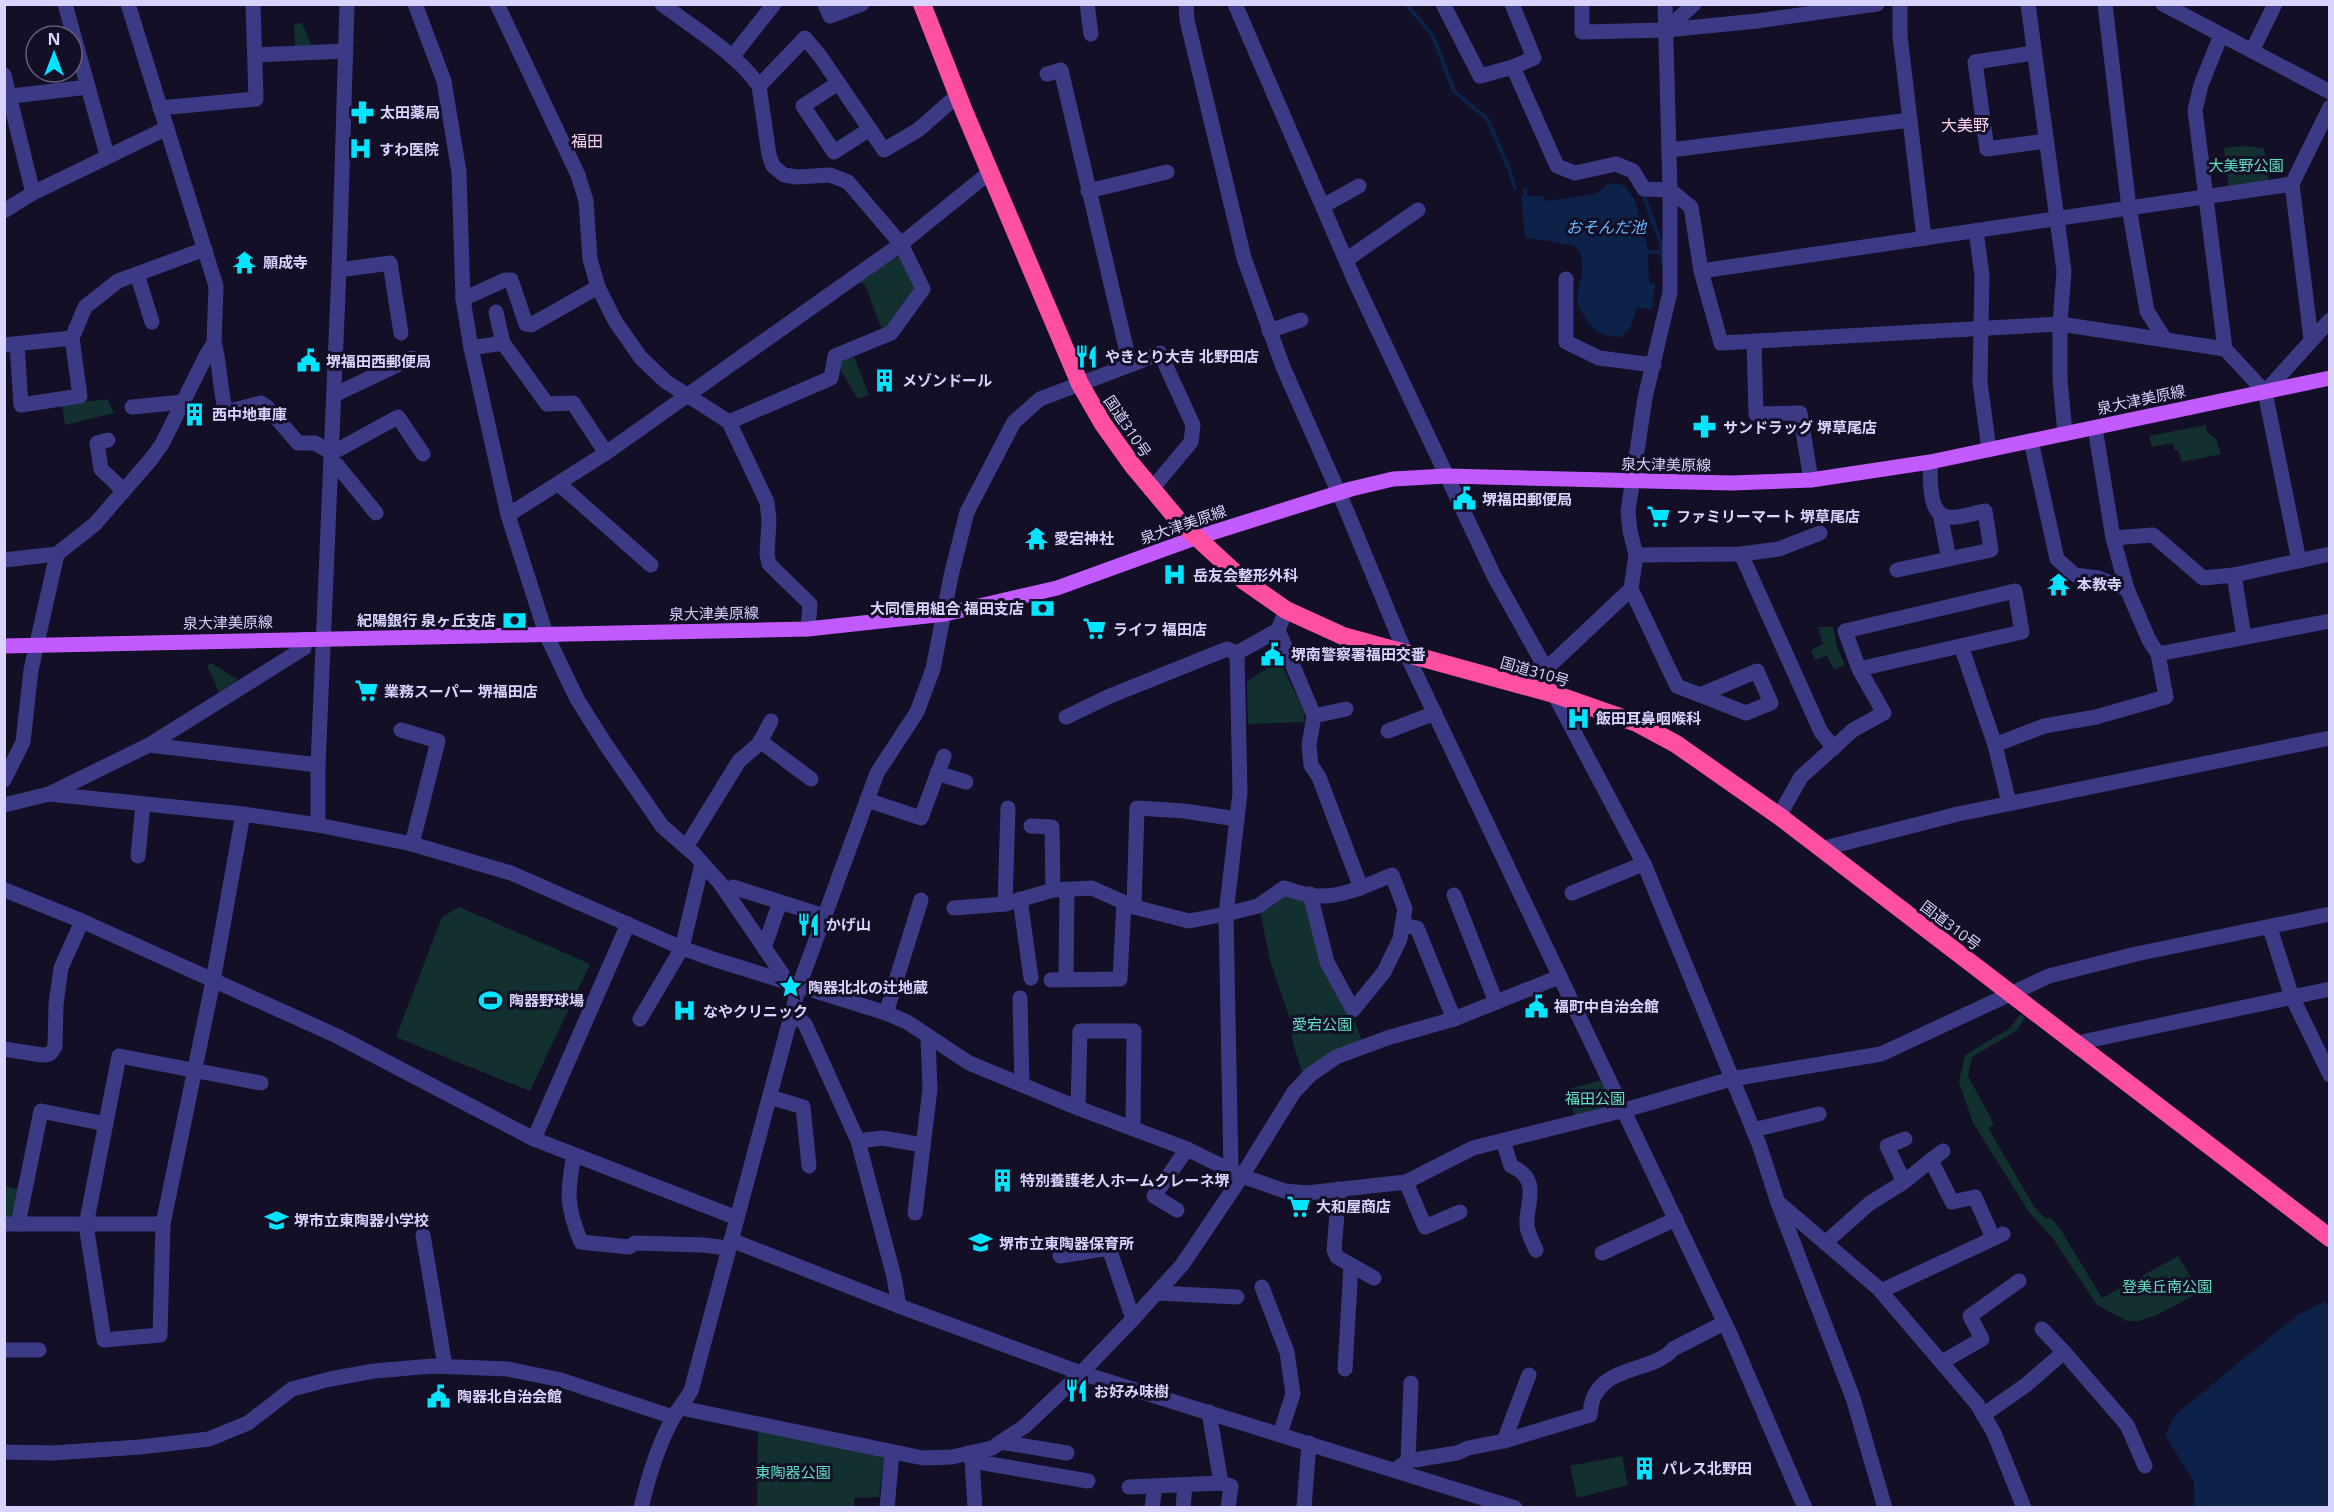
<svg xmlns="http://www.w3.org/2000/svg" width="2334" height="1512" font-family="'Open Sans','Noto Sans JP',sans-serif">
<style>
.green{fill:#12302f}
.water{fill:#0c2248}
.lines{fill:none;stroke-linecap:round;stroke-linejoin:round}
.stream{stroke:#0c2248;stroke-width:4}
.minor{stroke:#3d3a85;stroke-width:15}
.major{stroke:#c25bff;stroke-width:15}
.highway{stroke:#ff4fa3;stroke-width:18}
.labels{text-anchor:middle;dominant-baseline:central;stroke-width:6;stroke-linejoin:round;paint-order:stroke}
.poi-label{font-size:15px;font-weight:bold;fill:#d9d4ff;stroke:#130f26;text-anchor:start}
.park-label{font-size:15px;fill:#5fe0c0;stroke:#130f26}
.street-label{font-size:15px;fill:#d9d4ff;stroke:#130f26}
.neighbourhood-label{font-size:16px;fill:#ffd6f0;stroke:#130f26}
.water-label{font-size:16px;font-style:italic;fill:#62b6ff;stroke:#130f26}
</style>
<rect width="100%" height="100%" fill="#130f26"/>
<g class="green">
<polygon points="302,23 312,47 295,49 294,24"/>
<polygon points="2242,146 2264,148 2269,183 2229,188 2224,148"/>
<polygon points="892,256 902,257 916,286 890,327 882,330 865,285 856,281"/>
<polygon points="854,357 869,395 858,399 839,368 842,361"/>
<polygon points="107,399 114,413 65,425 62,405"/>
<polygon points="2206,425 2207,432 2216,439 2221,454 2182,462 2178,450 2174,450 2173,443 2152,447 2149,436"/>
<polygon points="1818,627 1833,627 1837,647 1845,665 1834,670 1827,655 1815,660 1811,650 1823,644"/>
<polygon points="1280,661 1303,710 1305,722 1248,724 1247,681"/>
<polygon points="211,663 238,680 219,692 207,666"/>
<polygon points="1284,895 1308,899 1363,1043 1303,1076 1293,1043 1290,1019 1270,961 1260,910"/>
<polygon points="459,907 590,964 530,1091 396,1037 442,917"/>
<polygon points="2020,1014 2025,1018 2016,1031 1972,1057 1968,1076 1994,1124 1988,1128 2035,1208 2046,1219 2051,1218 2061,1230 2102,1298 2178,1256 2200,1292 2157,1315 2139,1321 2127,1321 2097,1305 2054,1240 2029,1212 1973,1123 1959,1082 1965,1055 2010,1028"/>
<polygon points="1606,1079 1617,1104 1576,1119 1565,1090"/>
<polygon points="5,1186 18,1189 14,1213 10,1217 5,1217"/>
<polygon points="758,1428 883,1455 884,1459 879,1497 854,1498 854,1507 757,1508"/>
<polygon points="1622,1456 1628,1485 1577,1498 1570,1466"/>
</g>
<g class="water">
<path d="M 1605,183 L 1619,184 L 1625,186 L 1635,200 L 1647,244 L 1649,283 L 1655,284 L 1652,310 L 1637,307 L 1630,328 L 1621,337 C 1602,337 1592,331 1583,314 C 1581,310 1578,306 1577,301 C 1577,283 1591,260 1574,246 L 1525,237 L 1521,196 L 1542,196 L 1546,201 L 1595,194 L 1605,187 Z"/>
<polygon points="2326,1301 2330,1315 2329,1507 2194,1507 2194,1482 2165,1435 2175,1415 2296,1316"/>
</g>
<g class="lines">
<g class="stream">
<polyline points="1406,4 1433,36 1454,91 1488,120 1509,169 1515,188"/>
<polyline points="1525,190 1526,201"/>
<polyline points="1644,196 1661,244 1663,262"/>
<polyline points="1645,252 1662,252"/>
</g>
<g class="minor">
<polyline points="415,4 444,81 459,172 463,299 471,348 508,515 546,634 577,699 606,745 662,826 695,855 720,883 787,981"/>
<polyline points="497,4 578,175 586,201 590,259 598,287 615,321 641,358 665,381 729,422 767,502 769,520 767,554 769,564 810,604 808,629"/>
<path d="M 662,4 C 692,27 739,55 759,86 L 769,155 L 773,166 L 784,175 L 797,177 L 830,175 L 848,182 L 901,244 L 923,289 L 891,333 L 835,356 L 831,378 L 729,422"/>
<polyline points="825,4 830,16 862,4"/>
<polyline points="1087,4 1091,34"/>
<polyline points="1186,4 1187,20 1244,258 1283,367 1345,507 1403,647 1730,1334 1805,1508"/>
<polyline points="1235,4 1354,279 1494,576 1546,669 1554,694 1645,866 1759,1144 1778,1203 1853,1398 1885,1508"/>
<polyline points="1443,4 1480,76 1513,67 1534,58 1512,4"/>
<polyline points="1582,4 1582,32 1666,30 1757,21 1877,4"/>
<polyline points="1665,4 1670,190 1691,207 1701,271 1721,343 2060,324 2225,349 2265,392 2299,561"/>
<polyline points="1900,4 1900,36 1924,238"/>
<polyline points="2028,4 2064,271 2060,324 2060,379 2065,434"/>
<polyline points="2105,4 2129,208 2147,311 2164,338"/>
<polyline points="2163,4 2330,92"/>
<polyline points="1666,30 1694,4"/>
<polyline points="2221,35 2201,85 2195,110 2225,349"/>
<polyline points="2252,51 2275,4"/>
<polyline points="2034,53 1975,62 1987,149 2046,141"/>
<polyline points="255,55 346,51"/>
<polyline points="732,57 774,4"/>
<polyline points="1513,67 1557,166 1575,173 1616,164 1633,171 1644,189 1670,190 1670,292 1645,398 1628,511 1630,531 1636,555 1631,589 1546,669"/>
<polyline points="4,75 33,193"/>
<polyline points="838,83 803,106 834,152 870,129"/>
<polyline points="759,86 805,38 820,56 884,150 918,130 958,95"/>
<polyline points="88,87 107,155"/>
<polyline points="4,97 88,87 65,4"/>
<polyline points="160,108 256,99 253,4"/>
<polyline points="1670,150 1910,120"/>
<polyline points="2292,184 2311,339"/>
<polyline points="1088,191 1167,172"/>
<polyline points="1323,206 1359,186"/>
<polyline points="4,211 33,193 167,128"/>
<polyline points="1976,231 1982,275 1980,382 1989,450"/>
<polyline points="1346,260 1418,210"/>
<polyline points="339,270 390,263 401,333"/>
<polyline points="1701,271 2292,184 2330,107"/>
<polyline points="137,274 152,322"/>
<polyline points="1566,279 1566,342 1599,358 1654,365"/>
<polyline points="463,299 505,280 511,280 526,324 531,325 598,287"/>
<polyline points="496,312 503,343 547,404 573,403 606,453"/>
<polyline points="1269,331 1301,320"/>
<polyline points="1754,341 1756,414 1800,413 1811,480"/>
<path d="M 214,343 C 221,366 219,389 226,412 L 261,403 L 267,407 L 298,443 L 315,443 L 332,453 L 398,417 L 423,454"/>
<polyline points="17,344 21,405 80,396 72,338"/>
<polyline points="4,345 72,338 85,307 118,281 205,249"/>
<polyline points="471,348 503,343"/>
<polyline points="1130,365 1160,353 1193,425 1191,442 1151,490"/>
<polyline points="2265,392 2330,320"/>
<polyline points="334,395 412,358"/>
<polyline points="132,407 184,402"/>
<polyline points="108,440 97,443 101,469 124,491"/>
<polyline points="2031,441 2057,559 2075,575 2098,578 2127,589"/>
<polyline points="332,465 337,465 376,513"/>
<polyline points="559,484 651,565"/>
<polyline points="1940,514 1949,559"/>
<polyline points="508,515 606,453 901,244 990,172"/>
<polyline points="2113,538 2153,535 2203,578 2234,575 2330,554"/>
<polyline points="1741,554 1821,732 1834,748"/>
<polyline points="1636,555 1741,554 1779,549 1820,533"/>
<polyline points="4,560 57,554 95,524 152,458 162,444 207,354 214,343 216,286 128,4"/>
<path d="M 1897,570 L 1991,550 L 1985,511 C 1974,513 1959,519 1948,517 C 1927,514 1931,478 1930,462"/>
<polyline points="2234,575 2244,637"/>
<polyline points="1631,589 1677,686 1746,713 1771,703 1757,671 1700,695"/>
<polyline points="1278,630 1314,716 1309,745 1311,765 1319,777 1361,888"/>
<polyline points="1961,646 1995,745 2009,803"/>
<polyline points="2158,654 2330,621"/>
<polyline points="1314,716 1346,709"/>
<polyline points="1066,717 1110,696 1227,649 1237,653"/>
<polyline points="401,730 438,741 412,844"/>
<polyline points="1388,731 1435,713"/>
<polyline points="760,741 811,779"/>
<polyline points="149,745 318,765"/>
<polyline points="1995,745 2044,726 2096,717 2166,697 2158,654 2149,640 2127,589 2113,538 2095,428"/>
<polyline points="937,773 966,782"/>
<polyline points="4,780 23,742 31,670 57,554"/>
<polyline points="49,794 243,814 318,825 412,844 511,873 682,948 713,959 886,1013 907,1022 969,1063 1078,1108 1187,1149 1242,1176 1285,1191 1307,1193 1406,1182 1473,1148 1625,1110 1731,1079 1881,1054 2049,976 2136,954 2330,914"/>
<polyline points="867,800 921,818 944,756"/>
<polyline points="4,805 49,794 149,745 304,648 304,639"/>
<polyline points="1779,816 1801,777 1853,730 1884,713 1859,669 1845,631 2015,591 2022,632 1859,669"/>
<polyline points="318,825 318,765 339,270 347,4"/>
<polyline points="1031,826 1052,827 1053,890"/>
<polyline points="686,847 739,761 759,744 771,721"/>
<polyline points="1821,849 1958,814 2330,738"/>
<polyline points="138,856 143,804"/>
<polyline points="733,887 824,916"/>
<polyline points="5,890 82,921 337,1036 534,1139 737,1218"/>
<polyline points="1572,893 1643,864"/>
<polyline points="1454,895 1496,1002"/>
<polyline points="1020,899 1031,978"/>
<polyline points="1005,904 1008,808"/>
<polyline points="1134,907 1137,808 1184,811 1237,819"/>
<path d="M 954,908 L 1005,904 L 1053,890 L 1092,888 L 1134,907 L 1189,921 L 1226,914 L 1258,906 L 1284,888 C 1295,891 1309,897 1321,896 C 1346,896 1369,884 1392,875 L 1405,909 L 1400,939 L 1384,972 L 1353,1010 L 1327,962 L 1310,894"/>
<polyline points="1402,925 1417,928 1454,1019"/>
<polyline points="2270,928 2292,997 2330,1075"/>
<polyline points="764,948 780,902"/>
<polyline points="1066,979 1067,889"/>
<polyline points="1051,980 1120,979 1124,902"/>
<polyline points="1020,998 1022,1085"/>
<polyline points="886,1013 921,900"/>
<polyline points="793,1014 805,1024 858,1141 894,1277 899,1306"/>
<polyline points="640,1019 682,948 702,864"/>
<polyline points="2077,1043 2330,989"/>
<path d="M 4,1049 L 42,1055 C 50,1055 52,1053 55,1046 L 56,1004 L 61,968 L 82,921"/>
<polyline points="770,1097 803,1107 809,1166"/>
<polyline points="1078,1108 1080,1031 1134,1031 1133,1128"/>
<polyline points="1753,1130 1819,1114"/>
<polyline points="534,1139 628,924"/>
<polyline points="858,1141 882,1138 923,1145"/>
<path d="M 1503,1141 L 1511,1166 C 1543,1180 1525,1204 1527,1226 C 1528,1234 1533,1243 1536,1250"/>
<path d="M 574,1155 C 567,1192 566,1206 581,1242 L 629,1247 L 635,1243 L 703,1245 L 728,1248"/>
<polyline points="1931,1160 1943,1151"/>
<polyline points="1231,1170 1226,914 1240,793 1237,653 1278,630 1286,610"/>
<polyline points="1406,1182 1425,1227 1460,1212"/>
<polyline points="1904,1182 1887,1146 1905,1139"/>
<polyline points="1339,1189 1334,1250 1337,1257 1374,1278"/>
<polyline points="1780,1204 1878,1288 1977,1404 1994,1433 2024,1508"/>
<polyline points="1177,1210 1154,1196 1187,1149"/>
<polyline points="915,1213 930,1089 928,1038"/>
<polyline points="4,1224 163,1224 213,981 243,814"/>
<polyline points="18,1224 41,1111 106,1124"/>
<polyline points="163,1224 160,1335 104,1340 86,1225 119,1056 261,1083"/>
<polyline points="423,1235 445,1366"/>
<polyline points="731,1240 899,1306 1081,1373 1515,1508"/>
<polyline points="1825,1243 1870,1203 1904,1182 1931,1160 1952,1202 1975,1197 1993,1238"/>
<polyline points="1602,1253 1676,1219"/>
<polyline points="1060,1256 1109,1248 1133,1319"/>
<polyline points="1262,1287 1287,1352 1293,1394 1280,1434"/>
<polyline points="1881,1291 2003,1234"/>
<polyline points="1157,1293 1237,1297"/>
<polyline points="2042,1329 2064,1352 2127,1425 2145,1466"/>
<polyline points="4,1350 39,1350"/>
<polyline points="1942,1362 1982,1339 1970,1316 2019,1281"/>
<polyline points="1345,1369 1351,1265"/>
<polyline points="681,1408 923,1458 952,1457 992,1448 1025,1426 1081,1373 1133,1319 1182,1265 1242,1176 1294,1092 1310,1075 1336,1057 1387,1038 1454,1019 1559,977"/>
<polyline points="1209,1412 1221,1483"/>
<polyline points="1983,1415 2026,1385 2064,1352"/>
<path d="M 1504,1441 L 1590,1415 C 1592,1363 1651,1375 1673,1349 L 1724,1323"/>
<polyline points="1001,1442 1067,1453"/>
<polyline points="4,1452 52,1453 140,1447 209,1439 248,1423 292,1389 330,1379 374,1371 433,1366 508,1369 561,1380 673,1417"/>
<polyline points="968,1453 972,1461 975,1508"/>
<polyline points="972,1461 1088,1481"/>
<polyline points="1408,1461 1411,1383"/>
<polyline points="1395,1470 1408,1461 1457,1453 1468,1448 1504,1441 1529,1375"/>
<polyline points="1129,1487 1221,1483 1231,1486 1228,1508"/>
<path d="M 641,1508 C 648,1478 658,1445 673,1418 C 678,1409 685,1401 691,1391 L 799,986 L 877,773 L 917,712 L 933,669 L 951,576 L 967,512 L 1014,422 L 1040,399 L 1130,365 L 1061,70 L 1047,74"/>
<polyline points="887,1508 892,1453"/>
<polyline points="1152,1508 1155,1486"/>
<polyline points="1183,1508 1185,1485"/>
<polyline points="1304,1508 1309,1443"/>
</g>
<polyline class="major" points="4,646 808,629 945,614 1057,588 1195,538 1351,489 1393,479 1446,476 1731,483 1811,480 1930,462 2330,378"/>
<polyline class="highway" points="922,4 964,111 1080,384 1103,424 1133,466 1179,521 1243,580 1286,610 1343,636 1554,694 1637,723 1676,744 1779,816 2330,1238"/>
</g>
<defs>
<symbol id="pharmacy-bare" viewBox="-9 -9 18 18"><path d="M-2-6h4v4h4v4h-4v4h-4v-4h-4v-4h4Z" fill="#00e5ff" stroke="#130f26" stroke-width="2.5" paint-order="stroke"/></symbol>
<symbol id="hospital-bare" viewBox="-9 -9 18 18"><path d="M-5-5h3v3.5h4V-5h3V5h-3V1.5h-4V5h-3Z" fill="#00e5ff" stroke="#130f26" stroke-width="2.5" paint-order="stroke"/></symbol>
<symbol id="temple-bare" viewBox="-9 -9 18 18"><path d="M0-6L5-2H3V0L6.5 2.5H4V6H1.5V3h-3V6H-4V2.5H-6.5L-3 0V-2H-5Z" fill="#00e5ff" stroke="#130f26" stroke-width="2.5" paint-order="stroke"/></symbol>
<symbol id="restaurant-bare" viewBox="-9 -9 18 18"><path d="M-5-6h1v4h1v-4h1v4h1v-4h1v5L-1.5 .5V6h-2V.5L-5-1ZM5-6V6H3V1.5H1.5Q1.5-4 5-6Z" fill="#00e5ff" stroke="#130f26" stroke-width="2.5" paint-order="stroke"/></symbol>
<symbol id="civic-bare" viewBox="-9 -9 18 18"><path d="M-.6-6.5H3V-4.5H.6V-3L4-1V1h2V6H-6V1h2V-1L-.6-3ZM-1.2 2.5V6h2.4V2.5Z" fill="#00e5ff" stroke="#130f26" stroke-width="2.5" paint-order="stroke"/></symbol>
<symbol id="building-bare" viewBox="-9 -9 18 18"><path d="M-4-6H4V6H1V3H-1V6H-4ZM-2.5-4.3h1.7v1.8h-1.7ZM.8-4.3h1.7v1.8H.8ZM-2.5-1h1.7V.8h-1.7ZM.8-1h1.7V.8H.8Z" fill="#00e5ff" stroke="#130f26" stroke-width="2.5" paint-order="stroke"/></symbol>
<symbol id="supermarket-bare" viewBox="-9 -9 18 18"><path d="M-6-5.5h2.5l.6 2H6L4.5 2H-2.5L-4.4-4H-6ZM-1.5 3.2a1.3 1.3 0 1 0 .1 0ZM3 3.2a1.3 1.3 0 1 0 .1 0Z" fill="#00e5ff" stroke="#130f26" stroke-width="2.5" paint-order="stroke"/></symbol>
<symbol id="bank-bare" viewBox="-9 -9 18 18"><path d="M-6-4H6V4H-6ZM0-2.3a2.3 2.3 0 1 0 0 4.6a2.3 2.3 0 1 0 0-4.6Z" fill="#00e5ff" stroke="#130f26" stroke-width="2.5" paint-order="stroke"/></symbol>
<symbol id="sight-bare" viewBox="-9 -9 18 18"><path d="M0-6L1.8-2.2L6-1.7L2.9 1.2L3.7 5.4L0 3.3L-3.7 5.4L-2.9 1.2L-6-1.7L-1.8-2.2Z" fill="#00e5ff" stroke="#130f26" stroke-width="2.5" paint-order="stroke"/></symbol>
<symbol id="stadium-bare" viewBox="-9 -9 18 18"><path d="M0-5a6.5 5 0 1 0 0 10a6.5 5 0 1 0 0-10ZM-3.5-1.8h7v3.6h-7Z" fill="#00e5ff" stroke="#130f26" stroke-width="2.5" paint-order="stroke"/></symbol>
<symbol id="school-bare" viewBox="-9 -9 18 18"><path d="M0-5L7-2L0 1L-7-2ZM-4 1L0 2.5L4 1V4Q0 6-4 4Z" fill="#00e5ff" stroke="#130f26" stroke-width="2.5" paint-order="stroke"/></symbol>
</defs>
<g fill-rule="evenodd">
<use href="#pharmacy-bare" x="346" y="96" width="33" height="33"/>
<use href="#hospital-bare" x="344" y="132" width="33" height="33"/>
<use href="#temple-bare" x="228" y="246" width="33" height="33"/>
<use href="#restaurant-bare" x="1070" y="340" width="33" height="33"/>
<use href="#civic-bare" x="292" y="344" width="33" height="33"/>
<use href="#building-bare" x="868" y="364" width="33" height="33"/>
<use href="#building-bare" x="178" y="398" width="33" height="33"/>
<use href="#pharmacy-bare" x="1688" y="410" width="33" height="33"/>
<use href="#civic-bare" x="1448" y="482" width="33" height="33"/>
<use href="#supermarket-bare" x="1642" y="500" width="33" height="33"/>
<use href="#temple-bare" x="1020" y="522" width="33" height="33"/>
<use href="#hospital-bare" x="1158" y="558" width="33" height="33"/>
<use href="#temple-bare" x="2042" y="568" width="33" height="33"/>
<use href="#bank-bare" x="1026" y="592" width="33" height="33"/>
<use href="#bank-bare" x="498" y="604" width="33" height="33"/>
<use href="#supermarket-bare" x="1078" y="612" width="33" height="33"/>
<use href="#civic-bare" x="1256" y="638" width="33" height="33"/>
<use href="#supermarket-bare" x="350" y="674" width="33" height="33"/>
<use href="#hospital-bare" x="1562" y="702" width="33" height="33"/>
<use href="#restaurant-bare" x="792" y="908" width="33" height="33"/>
<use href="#sight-bare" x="774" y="970" width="33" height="33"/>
<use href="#stadium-bare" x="474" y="984" width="33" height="33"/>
<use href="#civic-bare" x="1520" y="990" width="33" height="33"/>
<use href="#hospital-bare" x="668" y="994" width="33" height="33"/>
<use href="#building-bare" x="986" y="1164" width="33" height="33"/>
<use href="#supermarket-bare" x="1282" y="1190" width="33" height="33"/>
<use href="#school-bare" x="260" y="1204" width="33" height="33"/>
<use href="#school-bare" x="964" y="1226" width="33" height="33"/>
<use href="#restaurant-bare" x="1060" y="1374" width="33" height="33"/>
<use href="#civic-bare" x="422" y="1380" width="33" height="33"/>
<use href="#building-bare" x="1628" y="1452" width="33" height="33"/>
</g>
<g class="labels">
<g class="poi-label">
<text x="380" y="112">太田薬局</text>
<text x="379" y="149">すわ医院</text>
<text x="263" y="262">願成寺</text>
<text x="1105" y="356">やきとり大吉 北野田店</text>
<text x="326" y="361">堺福田西郵便局</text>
<text x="902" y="380">メゾンドール</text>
<text x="212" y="414">西中地車庫</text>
<text x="1723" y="427">サンドラッグ 堺草尾店</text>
<text x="1482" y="499">堺福田郵便局</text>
<text x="1676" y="516">ファミリーマート 堺草尾店</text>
<text x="1054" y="538">愛宕神社</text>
<text x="1193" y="575">岳友会整形外科</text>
<text x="2077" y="584">本教寺</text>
<text x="1024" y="608" text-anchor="end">大同信用組合 福田支店</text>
<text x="496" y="620" text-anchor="end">紀陽銀行 泉ヶ丘支店</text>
<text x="1113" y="629">ライフ 福田店</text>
<text x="1291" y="654">堺南警察署福田交番</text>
<text x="384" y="691">業務スーパー 堺福田店</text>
<text x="1596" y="718">飯田耳鼻咽喉科</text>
<text x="826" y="924">かげ山</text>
<text x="808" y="987">陶器北北の辻地蔵</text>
<text x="509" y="1000">陶器野球場</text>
<text x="1554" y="1006">福町中自治会館</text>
<text x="703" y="1011">なやクリニック</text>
<text x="1020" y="1180">特別養護老人ホームクレーネ堺</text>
<text x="1316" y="1206">大和屋商店</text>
<text x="294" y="1220">堺市立東陶器小学校</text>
<text x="999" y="1243">堺市立東陶器保育所</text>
<text x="1094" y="1391">お好み味樹</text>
<text x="457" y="1396">陶器北自治会館</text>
<text x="1662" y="1468">パレス北野田</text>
</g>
<g class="park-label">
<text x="2246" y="165">大美野公園</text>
<text x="1322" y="1024">愛宕公園</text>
<text x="1595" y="1098">福田公園</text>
<text x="2167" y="1286">登美丘南公園</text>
<text x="793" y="1472">東陶器公園</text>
</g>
<g class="street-label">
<text transform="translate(2141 399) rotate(-12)">泉大津美原線</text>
<text transform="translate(1128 426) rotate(56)">国道310号</text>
<text transform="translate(1666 464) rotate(1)">泉大津美原線</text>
<text transform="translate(1183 524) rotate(-19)">泉大津美原線</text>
<text transform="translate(714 613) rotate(-1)">泉大津美原線</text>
<text transform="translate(228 622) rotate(-1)">泉大津美原線</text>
<text transform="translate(1535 671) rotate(16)">国道310号</text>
<text transform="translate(1951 925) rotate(37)">国道310号</text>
</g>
<g class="neighbourhood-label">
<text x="1965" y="125">大美野</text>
<text x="587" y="141">福田</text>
</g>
<g class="water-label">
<text x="1606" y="227">おそんだ池</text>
</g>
</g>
<rect width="2334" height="1512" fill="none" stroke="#d9d4ff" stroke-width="12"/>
<g transform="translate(54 54)"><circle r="28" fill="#130f26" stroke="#625e7d" stroke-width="1.5"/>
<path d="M0-4.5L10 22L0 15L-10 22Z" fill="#00e5ff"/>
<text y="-9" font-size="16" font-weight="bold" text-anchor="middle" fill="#d9d4ff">N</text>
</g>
</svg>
